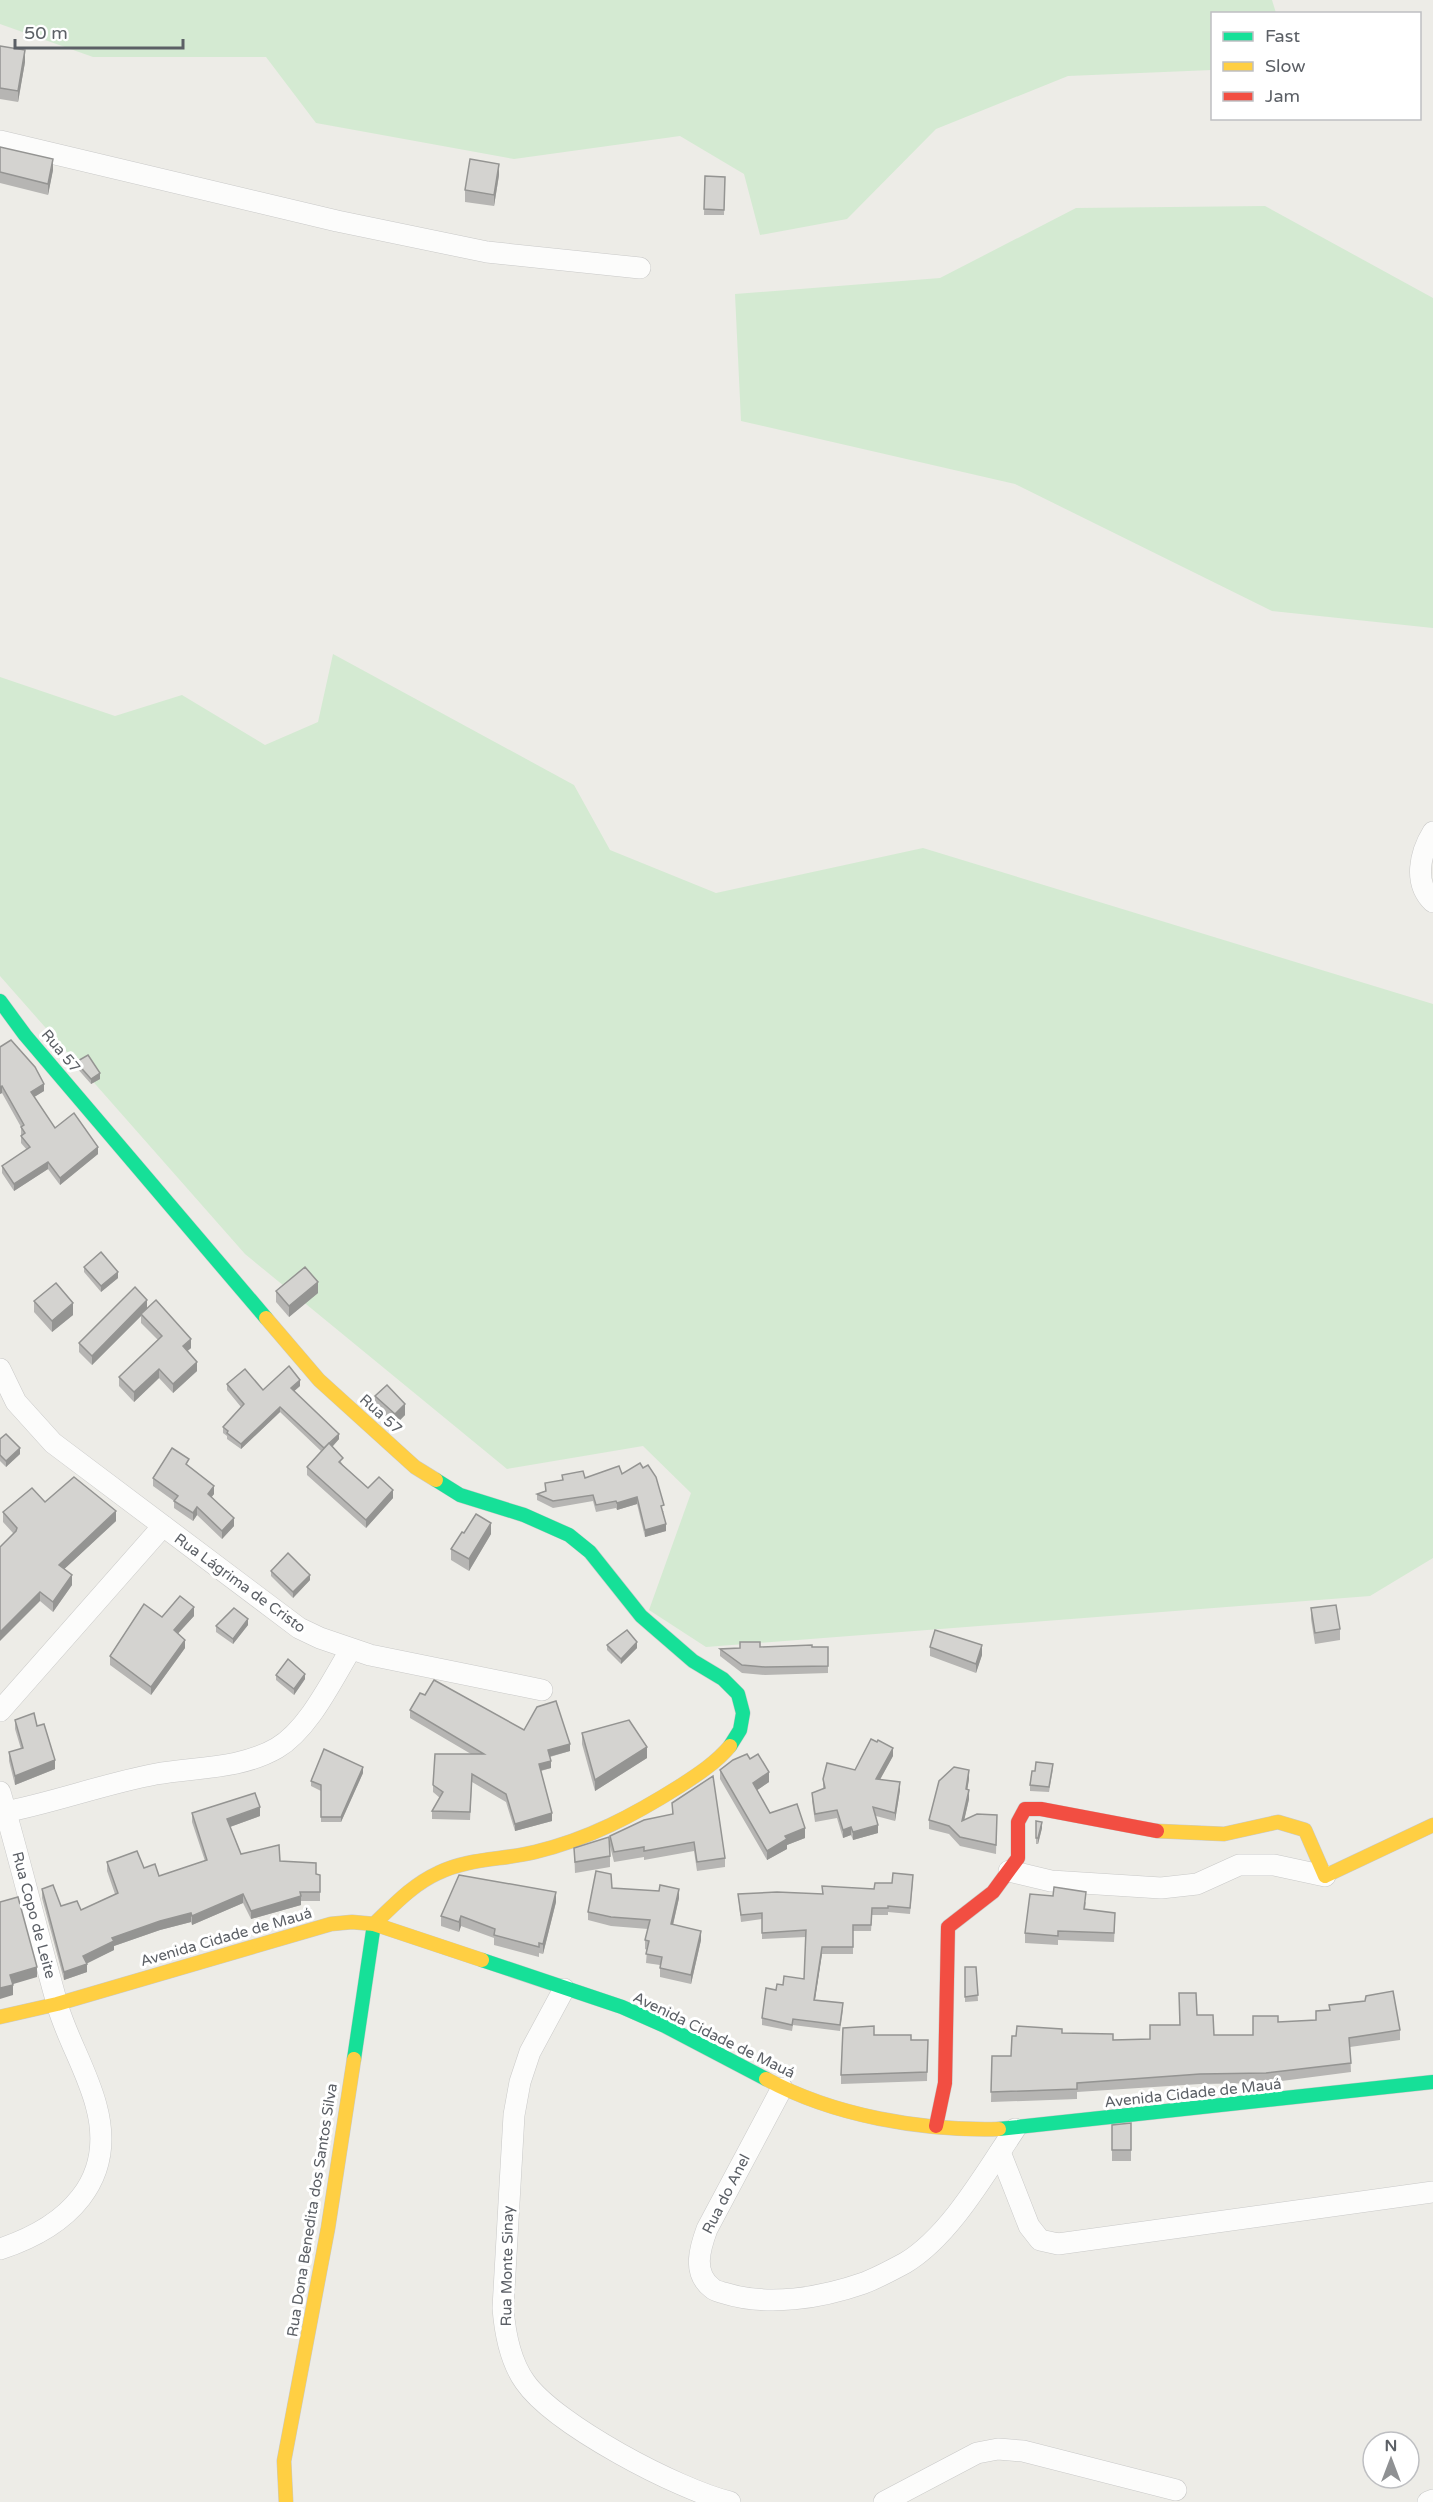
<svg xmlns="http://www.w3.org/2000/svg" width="1433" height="2502" font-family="'Varela Round',sans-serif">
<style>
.green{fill:#d4ead2}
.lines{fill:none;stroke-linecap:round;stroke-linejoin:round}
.street-casing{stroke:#c9c9c8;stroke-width:22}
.fast-casing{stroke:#c9cac9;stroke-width:15}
.slow-casing{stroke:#c9cac9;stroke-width:15}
.jam-casing{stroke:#c9cac9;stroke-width:15}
.street{stroke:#fcfcfb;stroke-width:21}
.fast{stroke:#16e098;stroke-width:14}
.slow{stroke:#ffcf43;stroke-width:14}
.jam{stroke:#f24e42;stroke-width:14}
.wall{fill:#b6b5b3}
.shaded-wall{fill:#949492}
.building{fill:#d4d3d0;stroke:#949492;stroke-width:1.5}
.labels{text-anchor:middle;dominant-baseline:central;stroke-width:6;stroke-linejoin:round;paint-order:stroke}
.street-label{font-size:15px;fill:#5c6066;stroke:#fff}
</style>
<rect width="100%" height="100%" fill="#edece7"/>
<g class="green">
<polygon points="0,0 1272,0 1276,13 1212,14 1212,70 1068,76 936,129 847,219 760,235 744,174 680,136 514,159 316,123 266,57 93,57 0,24"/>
<polygon points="1265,206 1433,298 1433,628 1272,611 1015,484 741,421 735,294 940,278 1076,208"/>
<polygon points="333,654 574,785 610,850 716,893 923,848 1433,1004 1433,1558 1370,1596 706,1647 649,1610 691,1493 643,1446 507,1469 245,1254 0,976 0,677 115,716 182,695 265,745 318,722"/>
</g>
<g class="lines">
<defs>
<g id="street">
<polyline points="0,141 337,221 487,252 640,268"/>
<path d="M 1433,832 C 1420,853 1413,883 1433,902"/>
<polyline points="0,1369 16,1402 53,1443 299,1628 320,1638 370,1655 542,1690"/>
<polyline points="0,1711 163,1526"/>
<path d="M 0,1792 C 21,1863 38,1936 58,2007 C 68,2040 87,2071 96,2105 C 117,2181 67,2227 0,2249"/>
<path d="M 0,1813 C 53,1803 103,1784 156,1774 C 196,1767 241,1769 277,1748 C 309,1729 332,1680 351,1649"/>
<polyline points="1009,1871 1051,1881 1161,1888 1197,1884 1239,1865 1274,1865 1325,1876"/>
<path d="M 564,1989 L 530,2052 L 520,2082 L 514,2115 L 503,2308 C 505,2334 510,2361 525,2382 C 555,2425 679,2490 730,2502"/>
<path d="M 782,2088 L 707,2229 C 700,2248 692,2273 712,2288 C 715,2291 721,2292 724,2293 C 768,2307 821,2298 864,2283 C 877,2278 892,2270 905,2263 C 950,2236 986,2172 1015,2129"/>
<polyline points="1000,2152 1029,2226 1040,2240 1058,2244 1433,2192"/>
<polyline points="884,2502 977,2453 998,2449 1023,2451 1176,2490"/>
<polyline points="1428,2502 1433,2500"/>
</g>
<g id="fast">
<polyline points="0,1001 25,1035 266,1318"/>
<polyline points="436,1480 460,1495 524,1515 569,1535 590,1552 641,1616 693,1661 723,1679 738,1694 743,1713 740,1730 730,1746"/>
<polyline points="482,1960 622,2007 665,2026 766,2079"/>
<polyline points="354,2059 374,1924"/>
<polyline points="999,2129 1433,2082"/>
</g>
<g id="slow">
<polyline points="266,1318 319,1380 415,1467 436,1480"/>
<polyline points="1157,1831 1224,1834 1278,1822 1305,1830 1325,1876 1433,1825"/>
<path d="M 374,1924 C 394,1905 412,1885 438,1873 C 468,1858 503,1860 535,1852 C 589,1839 634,1815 680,1786 C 697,1775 717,1762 730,1746"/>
<polyline points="0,2017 57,2004 331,1924 352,1922 374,1924 482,1960"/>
<path d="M 766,2079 C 834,2116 922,2131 999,2129"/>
<polyline points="286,2502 284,2461 328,2228 354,2059"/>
</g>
<polyline id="jam" points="936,2126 945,2083 948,1927 993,1892 1018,1858 1018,1822 1025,1809 1041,1809 1157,1831"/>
</defs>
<use href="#street" class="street-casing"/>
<use href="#fast" class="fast-casing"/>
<use href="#slow" class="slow-casing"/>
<use href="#jam" class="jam-casing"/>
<use href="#street" class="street"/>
<use href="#fast" class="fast"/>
<use href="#slow" class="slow"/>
<use href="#jam" class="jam"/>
</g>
<g class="wall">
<polygon points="0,46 25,62 18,102 0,99"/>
<polygon points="0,149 53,170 48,195 0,183"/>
<polygon points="499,175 494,206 465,202 465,190"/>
<polygon points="705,176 725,177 724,215 704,215"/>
<polygon points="0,1047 44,1091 34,1097 55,1128 98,1154 60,1185 48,1169 14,1191 2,1173 2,1166 27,1150 21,1143 21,1127 2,1093 0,1094"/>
<polygon points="76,1062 100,1079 91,1084 76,1067"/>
<polygon points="84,1267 118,1278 101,1292 84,1272"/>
<polygon points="276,1291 318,1293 289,1317 276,1302"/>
<polygon points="34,1301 73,1315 52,1332 34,1312"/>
<polygon points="147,1308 191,1348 187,1351 197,1371 173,1393 159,1378 134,1402 119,1386 119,1377 158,1340 141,1323 141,1316 92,1365 79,1352 79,1343"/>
<polygon points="227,1384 263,1390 300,1386 294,1391 339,1439 332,1447 343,1465 368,1488 393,1498 366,1528 307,1475 307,1467 321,1451 280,1412 241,1449 227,1439 227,1436 223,1433 223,1427 241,1407 227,1390"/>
<polygon points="375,1396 405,1415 395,1425 375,1407"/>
<polygon points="0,1439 20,1454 6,1467 0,1461"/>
<polygon points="189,1467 214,1494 211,1497 234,1526 222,1539 197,1515 193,1521 174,1508 174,1501 153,1486 153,1478"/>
<polygon points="622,1474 664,1512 663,1512 666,1531 645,1537 637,1504 617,1510 616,1508 596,1512 593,1501 553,1508 537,1500 537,1494 545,1491 545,1483 562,1480 562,1475 585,1478"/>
<polygon points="45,1502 116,1521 64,1569 72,1585 53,1612 40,1601 13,1533 3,1522 3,1512"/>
<polygon points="464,1533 491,1534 469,1571 451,1560 451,1549"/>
<polygon points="271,1571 310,1580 293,1598 271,1576"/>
<polygon points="1311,1608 1340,1629 1340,1640 1315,1644 1311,1619"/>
<polygon points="194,1616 178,1633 185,1648 151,1695 110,1665 110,1656 162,1617"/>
<polygon points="248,1625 233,1644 216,1632 216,1626"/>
<polygon points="607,1645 637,1648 621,1664 607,1650"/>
<polygon points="760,1647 828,1647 828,1673 765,1675 742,1673 720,1656 720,1649"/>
<polygon points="930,1647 982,1655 976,1673 930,1656"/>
<polygon points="276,1675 305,1679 294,1695 276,1680"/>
<polygon points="425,1695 524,1730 570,1751 550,1757 551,1768 541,1771 552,1821 515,1831 506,1802 472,1782 470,1820 432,1819 432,1811 440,1798 433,1792 433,1785 471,1754 410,1718 410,1710"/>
<polygon points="15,1720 37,1726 55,1769 15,1785 9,1761 9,1752 21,1749 15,1729"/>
<polygon points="582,1733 647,1758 595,1791 582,1744"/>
<polygon points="893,1756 880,1779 900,1790 895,1821 876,1816 878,1833 853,1840 851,1835 843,1838 837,1818 815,1822 812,1801 812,1793 823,1789 823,1779 855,1770"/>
<polygon points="750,1759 769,1782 757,1790 770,1813 805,1838 787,1845 787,1849 767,1860 720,1779 720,1770"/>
<polygon points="1053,1769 1049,1792 1030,1791 1030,1785"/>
<polygon points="363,1773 341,1822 321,1822 321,1791 311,1786 311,1781"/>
<polygon points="969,1779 967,1789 969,1799 964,1820 997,1815 996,1854 960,1846 949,1834 929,1829 929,1820"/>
<polygon points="672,1803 725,1858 725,1867 697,1871 694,1851 644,1860 644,1857 614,1862 610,1846 610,1836 672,1814"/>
<polygon points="192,1813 260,1816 230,1827 241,1854 280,1861 316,1875 320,1875 320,1901 301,1901 301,1905 251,1919 243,1903 192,1925 191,1922 160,1930 114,1946 114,1950 86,1963 87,1972 64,1980 42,1898 42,1889 61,1906 81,1910 115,1894 107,1871 107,1862 144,1868 159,1876 205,1861 192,1822"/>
<polygon points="1036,1821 1042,1828 1038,1844 1036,1844"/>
<polygon points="574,1848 610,1856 610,1867 575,1873"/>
<polygon points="913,1881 910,1914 888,1912 888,1915 872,1915 871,1931 853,1931 853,1954 822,1954 815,2000 843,2010 840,2031 793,2025 792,2031 762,2025 762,2018 776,1990 783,1985 804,1979 806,1937 762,1939 762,1919 741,1922 738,1894 822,1894 822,1886 874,1889 892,1883"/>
<polygon points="612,1888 679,1898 673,1925 701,1940 691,1984 660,1977 660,1965 646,1963 647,1950 645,1949 645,1940 648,1929 611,1926 588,1920 588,1912"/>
<polygon points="556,1902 543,1954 539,1953 539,1957 494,1945 494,1938 461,1926 459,1932 441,1926 441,1916"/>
<polygon points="1086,1902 1085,1909 1115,1922 1114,1942 1058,1940 1058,1945 1025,1943 1025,1933"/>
<polygon points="965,1967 976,1967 978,2001 965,2002"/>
<polygon points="1316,2011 1400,2030 1400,2040 1350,2047 1351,2072 1266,2083 1200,2084 1077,2092 1077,2099 991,2102 992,2056 1011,2056 1062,2033 1113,2040 1150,2039 1150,2025 1180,2025 1197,2015 1214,2035 1253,2035 1278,2022 1316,2020"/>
<polygon points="874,2035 911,2040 928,2040 927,2081 841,2084 841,2075"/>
<polygon points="1131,2123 1131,2161 1112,2161 1112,2125"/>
</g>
<g class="shaded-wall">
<polygon points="25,50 25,62 18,102 18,91"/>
<polygon points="53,159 53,170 48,195 48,184"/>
<polygon points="499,164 499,175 494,206 494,195"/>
<polygon points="100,1073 100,1079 91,1084 91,1079"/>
<polygon points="44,1084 44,1091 31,1099 31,1092"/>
<polygon points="2,1086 2,1093 0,1094 0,1087"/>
<polygon points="98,1147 98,1154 60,1185 60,1178"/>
<polygon points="48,1162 48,1169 14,1191 14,1184"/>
<polygon points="118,1272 118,1278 101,1292 101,1286"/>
<polygon points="318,1282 318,1293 289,1317 289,1306"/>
<polygon points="147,1300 147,1309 141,1314 141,1316 92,1365 92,1356"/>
<polygon points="73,1303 73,1315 52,1332 52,1321"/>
<polygon points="191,1339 191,1348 183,1355 183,1346"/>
<polygon points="197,1362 197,1371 173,1393 173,1384"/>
<polygon points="159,1369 159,1378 134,1402 134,1392"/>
<polygon points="300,1380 300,1386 291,1394 291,1388"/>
<polygon points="405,1404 405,1415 395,1425 395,1414"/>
<polygon points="280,1407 280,1412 241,1449 241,1444"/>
<polygon points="339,1434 339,1439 325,1455 325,1449"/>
<polygon points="20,1448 20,1454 6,1467 6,1461"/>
<polygon points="214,1486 214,1494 208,1502 208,1494"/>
<polygon points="393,1490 393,1498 366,1528 366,1520"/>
<polygon points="637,1497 637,1504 617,1510 617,1503"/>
<polygon points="197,1507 197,1515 193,1521 193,1513"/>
<polygon points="116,1511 116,1521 59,1574 59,1565"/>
<polygon points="234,1518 234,1526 222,1539 222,1531"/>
<polygon points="491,1523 491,1534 469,1571 469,1559"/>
<polygon points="666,1524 666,1531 645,1537 645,1530"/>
<polygon points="72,1575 72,1585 53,1612 53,1602"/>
<polygon points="310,1575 310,1580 293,1598 293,1592"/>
<polygon points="40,1592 40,1601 0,1641 0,1632"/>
<polygon points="194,1607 194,1616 174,1638 174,1630"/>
<polygon points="248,1619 248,1625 233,1644 233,1639"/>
<polygon points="185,1640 185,1648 151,1695 151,1687"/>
<polygon points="637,1642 637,1648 621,1664 621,1659"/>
<polygon points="982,1645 982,1655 976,1673 976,1664"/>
<polygon points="305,1674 305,1679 294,1695 294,1689"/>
<polygon points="570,1744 570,1751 548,1757 548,1750"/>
<polygon points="647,1747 647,1758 595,1791 595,1780"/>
<polygon points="893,1748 893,1756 876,1787 876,1779"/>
<polygon points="55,1760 55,1769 15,1785 15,1776"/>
<polygon points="551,1761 551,1768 539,1771 539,1764"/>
<polygon points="363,1767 363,1773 341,1822 341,1817"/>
<polygon points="969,1770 969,1779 966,1798 966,1789"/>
<polygon points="769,1772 769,1782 753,1793 753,1783"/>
<polygon points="900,1782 900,1790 895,1821 895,1813"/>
<polygon points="969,1790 969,1799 962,1830 962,1821"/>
<polygon points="260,1807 260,1816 227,1828 227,1819"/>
<polygon points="552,1813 552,1821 515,1831 515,1824"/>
<polygon points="1042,1822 1042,1828 1038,1844 1038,1838"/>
<polygon points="878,1825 878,1833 853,1840 853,1832"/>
<polygon points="851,1827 851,1835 843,1838 843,1830"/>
<polygon points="805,1828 805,1838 787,1845 787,1849 767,1860 767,1851 785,1836"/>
<polygon points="679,1889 679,1898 671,1933 671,1924"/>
<polygon points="556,1892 556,1902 543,1954 543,1944"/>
<polygon points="243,1894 243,1903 192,1925 192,1916"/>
<polygon points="301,1896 301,1905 251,1919 251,1911"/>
<polygon points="191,1913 191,1922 160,1930 114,1946 114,1950 84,1965 87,1964 87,1972 64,1980 64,1972 83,1956 112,1938 160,1921"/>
<polygon points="461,1916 461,1926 459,1932 459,1922"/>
<polygon points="701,1931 701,1940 691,1984 691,1975"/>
<polygon points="822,1947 822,1954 814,2006 814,2000"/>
<polygon points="37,1967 37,1977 10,1985 10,1975"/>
<polygon points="13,1985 13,1995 0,1999 0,1988"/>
</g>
<g class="building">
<polygon points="0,46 25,50 18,91 0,88"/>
<polygon points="0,147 53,159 48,184 0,172"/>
<polygon points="470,159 499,164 494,195 465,190"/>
<polygon points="705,176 725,177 724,210 704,209"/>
<polygon points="11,1040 35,1067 44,1084 31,1092 55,1128 74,1113 98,1147 60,1178 48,1162 14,1184 2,1166 30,1147 21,1136 25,1133 21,1127 24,1125 2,1086 0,1087 0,1047"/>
<polygon points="88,1055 100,1073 91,1079 76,1062"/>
<polygon points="101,1252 118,1272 101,1286 84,1267"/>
<polygon points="305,1267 318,1282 289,1306 276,1291"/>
<polygon points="56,1283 73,1303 52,1321 34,1301"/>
<polygon points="135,1287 147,1300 92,1356 79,1343"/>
<polygon points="156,1300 191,1339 183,1346 197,1362 173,1384 159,1369 134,1392 119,1377 162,1336 141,1314"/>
<polygon points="289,1366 300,1380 291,1388 339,1434 324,1448 280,1407 241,1444 227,1433 228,1431 223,1427 244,1404 227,1384 245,1369 263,1390"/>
<polygon points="387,1385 405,1404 395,1414 375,1396"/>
<polygon points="6,1434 20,1448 6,1461 0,1455 0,1439"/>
<polygon points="329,1443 343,1458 339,1462 368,1488 379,1477 393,1490 366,1520 307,1467"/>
<polygon points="172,1448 189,1459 186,1464 214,1486 208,1494 234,1518 222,1531 197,1507 193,1513 174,1501 178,1496 153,1478"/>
<polygon points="640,1463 643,1468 648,1465 656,1477 664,1505 661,1506 666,1524 645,1530 637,1497 617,1503 616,1501 596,1505 593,1495 553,1501 537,1494 546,1491 545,1483 563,1480 562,1475 583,1471 585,1478 619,1466 622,1474"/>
<polygon points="74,1477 116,1511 59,1565 72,1575 53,1602 40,1592 0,1632 0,1547 16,1531 17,1528 3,1512 32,1488 45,1502"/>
<polygon points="476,1514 491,1523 469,1559 451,1549 462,1532 464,1533"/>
<polygon points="288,1553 310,1575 293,1592 271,1571"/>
<polygon points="180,1596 194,1607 174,1630 185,1640 151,1687 110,1656 144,1604 162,1617"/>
<polygon points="1336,1605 1340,1629 1315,1633 1311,1608"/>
<polygon points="234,1608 248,1619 233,1639 216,1626"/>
<polygon points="627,1630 637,1642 621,1659 607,1645"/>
<polygon points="935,1630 982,1645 976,1664 930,1647"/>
<polygon points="740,1642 760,1642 760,1647 812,1645 812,1647 828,1647 828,1666 765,1667 742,1665 720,1649 740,1648"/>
<polygon points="288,1659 305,1674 294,1689 276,1675"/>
<polygon points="434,1680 524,1730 537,1707 556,1701 570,1744 548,1750 551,1761 539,1764 552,1813 515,1824 506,1794 472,1774 470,1812 432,1811 443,1792 433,1785 435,1754 484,1754 410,1710 420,1693 425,1695"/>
<polygon points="34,1713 37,1726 44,1724 55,1760 15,1776 9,1752 23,1748 15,1720"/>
<polygon points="629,1720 647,1747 595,1780 582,1733"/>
<polygon points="871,1739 877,1742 878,1740 893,1748 876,1779 900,1782 895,1813 873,1807 878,1825 853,1832 851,1827 843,1830 837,1810 815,1814 812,1793 825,1788 823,1779 827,1763 855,1770"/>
<polygon points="324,1749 363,1767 341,1817 321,1817 321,1785 311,1781"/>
<polygon points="747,1754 750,1759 758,1754 769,1772 753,1783 770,1813 797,1804 805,1828 785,1836 787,1839 767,1851 720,1770 733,1760"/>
<polygon points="1036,1762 1053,1764 1049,1787 1030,1785 1032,1771 1035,1771"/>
<polygon points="954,1767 969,1770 966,1789 969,1790 962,1821 977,1814 997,1815 996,1845 960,1837 949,1826 929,1820 939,1781"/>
<polygon points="713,1776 725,1858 697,1862 694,1842 644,1851 644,1847 614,1852 610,1836 644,1820 673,1814 672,1803"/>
<polygon points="255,1793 260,1807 227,1819 241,1854 279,1845 280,1861 316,1863 316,1874 320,1875 320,1892 300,1892 301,1896 251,1911 243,1894 192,1916 191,1913 160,1921 112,1938 114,1941 83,1956 87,1964 64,1972 42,1889 53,1885 61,1906 77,1901 81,1910 118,1893 107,1862 137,1851 144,1868 155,1864 159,1876 207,1860 192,1813"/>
<polygon points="1036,1821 1042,1822 1038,1838 1036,1838"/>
<polygon points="609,1837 610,1856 575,1862 574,1848"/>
<polygon points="596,1871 611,1874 612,1888 659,1891 660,1885 679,1889 671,1924 701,1931 691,1975 660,1968 662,1957 646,1954 649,1941 645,1940 650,1920 611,1917 588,1912"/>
<polygon points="893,1873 913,1875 910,1908 888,1906 888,1908 872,1908 871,1925 853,1925 853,1947 822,1947 814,2000 843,2003 840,2025 793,2019 792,2025 762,2018 766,1988 776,1990 777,1984 783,1985 784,1976 804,1979 806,1930 762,1933 762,1913 741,1915 738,1894 777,1892 823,1894 822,1886 874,1889 875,1883 892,1883"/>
<polygon points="459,1875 556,1892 543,1944 539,1943 539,1947 494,1935 495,1929 461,1916 459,1922 441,1916"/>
<polygon points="1054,1887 1086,1892 1084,1909 1115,1913 1114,1933 1058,1931 1058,1936 1025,1933 1030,1894 1053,1896"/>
<polygon points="18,1897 37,1967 10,1975 13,1985 0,1988 0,1902"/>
<polygon points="965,1967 976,1967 978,1995 965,1997"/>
<polygon points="1393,1991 1400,2030 1349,2038 1351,2063 1266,2073 1200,2074 1077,2083 1077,2089 991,2092 992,2056 1011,2056 1012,2036 1016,2036 1017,2026 1062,2029 1062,2033 1113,2034 1113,2040 1150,2039 1150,2025 1180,2025 1179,1993 1196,1993 1197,2015 1213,2015 1214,2035 1253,2035 1253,2016 1278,2016 1278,2022 1316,2020 1316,2011 1330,2010 1329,2005 1365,2001 1366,1996"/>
<polygon points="874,2026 874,2035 911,2035 911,2040 928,2040 927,2072 841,2075 843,2028"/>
<polygon points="1131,2123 1131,2150 1112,2150 1112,2125"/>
</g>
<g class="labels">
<g class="street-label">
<text transform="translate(61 1051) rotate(50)">Rua 57</text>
<text transform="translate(381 1414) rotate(42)">Rua 57</text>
<text transform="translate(240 1583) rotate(36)">Rua Lágrima de Cristo</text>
<text transform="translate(34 1915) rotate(75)">Rua Copo de Leite</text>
<text transform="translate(226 1937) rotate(-16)">Avenida Cidade de Mauá</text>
<text transform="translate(714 2035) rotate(26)">Avenida Cidade de Mauá</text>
<text transform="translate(1193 2093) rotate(-6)">Avenida Cidade de Mauá</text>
<text transform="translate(726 2194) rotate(-63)">Rua do Anel</text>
<text transform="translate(312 2210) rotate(-81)">Rua Dona Benedita dos Santos Silva</text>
<text transform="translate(507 2266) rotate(-89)">Rua Monte Sinay</text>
</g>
</g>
<rect x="1211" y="12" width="210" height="108" fill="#ffffff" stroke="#bebfc2" stroke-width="1.5"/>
<rect x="1223" y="32" width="30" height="9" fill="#16e098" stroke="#bebfc2" stroke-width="1.5"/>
<text x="1265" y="42" font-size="18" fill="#5c6066">Fast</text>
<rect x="1223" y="62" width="30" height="9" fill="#ffcf43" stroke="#bebfc2" stroke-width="1.5"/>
<text x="1265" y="72" font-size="18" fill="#5c6066">Slow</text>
<rect x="1223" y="92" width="30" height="9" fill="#f24e42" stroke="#bebfc2" stroke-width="1.5"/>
<text x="1265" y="102" font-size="18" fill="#5c6066">Jam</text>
<g transform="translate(1391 2460)"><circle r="28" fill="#ffffff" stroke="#bebfc2" stroke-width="1.5"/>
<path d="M0-4.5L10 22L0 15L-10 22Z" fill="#8f9193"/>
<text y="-9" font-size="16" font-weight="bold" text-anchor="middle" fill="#5c6066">N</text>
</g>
<path d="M15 39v9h168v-9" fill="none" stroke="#5c6066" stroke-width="3"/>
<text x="24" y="39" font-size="18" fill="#5c6066" stroke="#ffffff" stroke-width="4.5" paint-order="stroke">50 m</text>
</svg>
